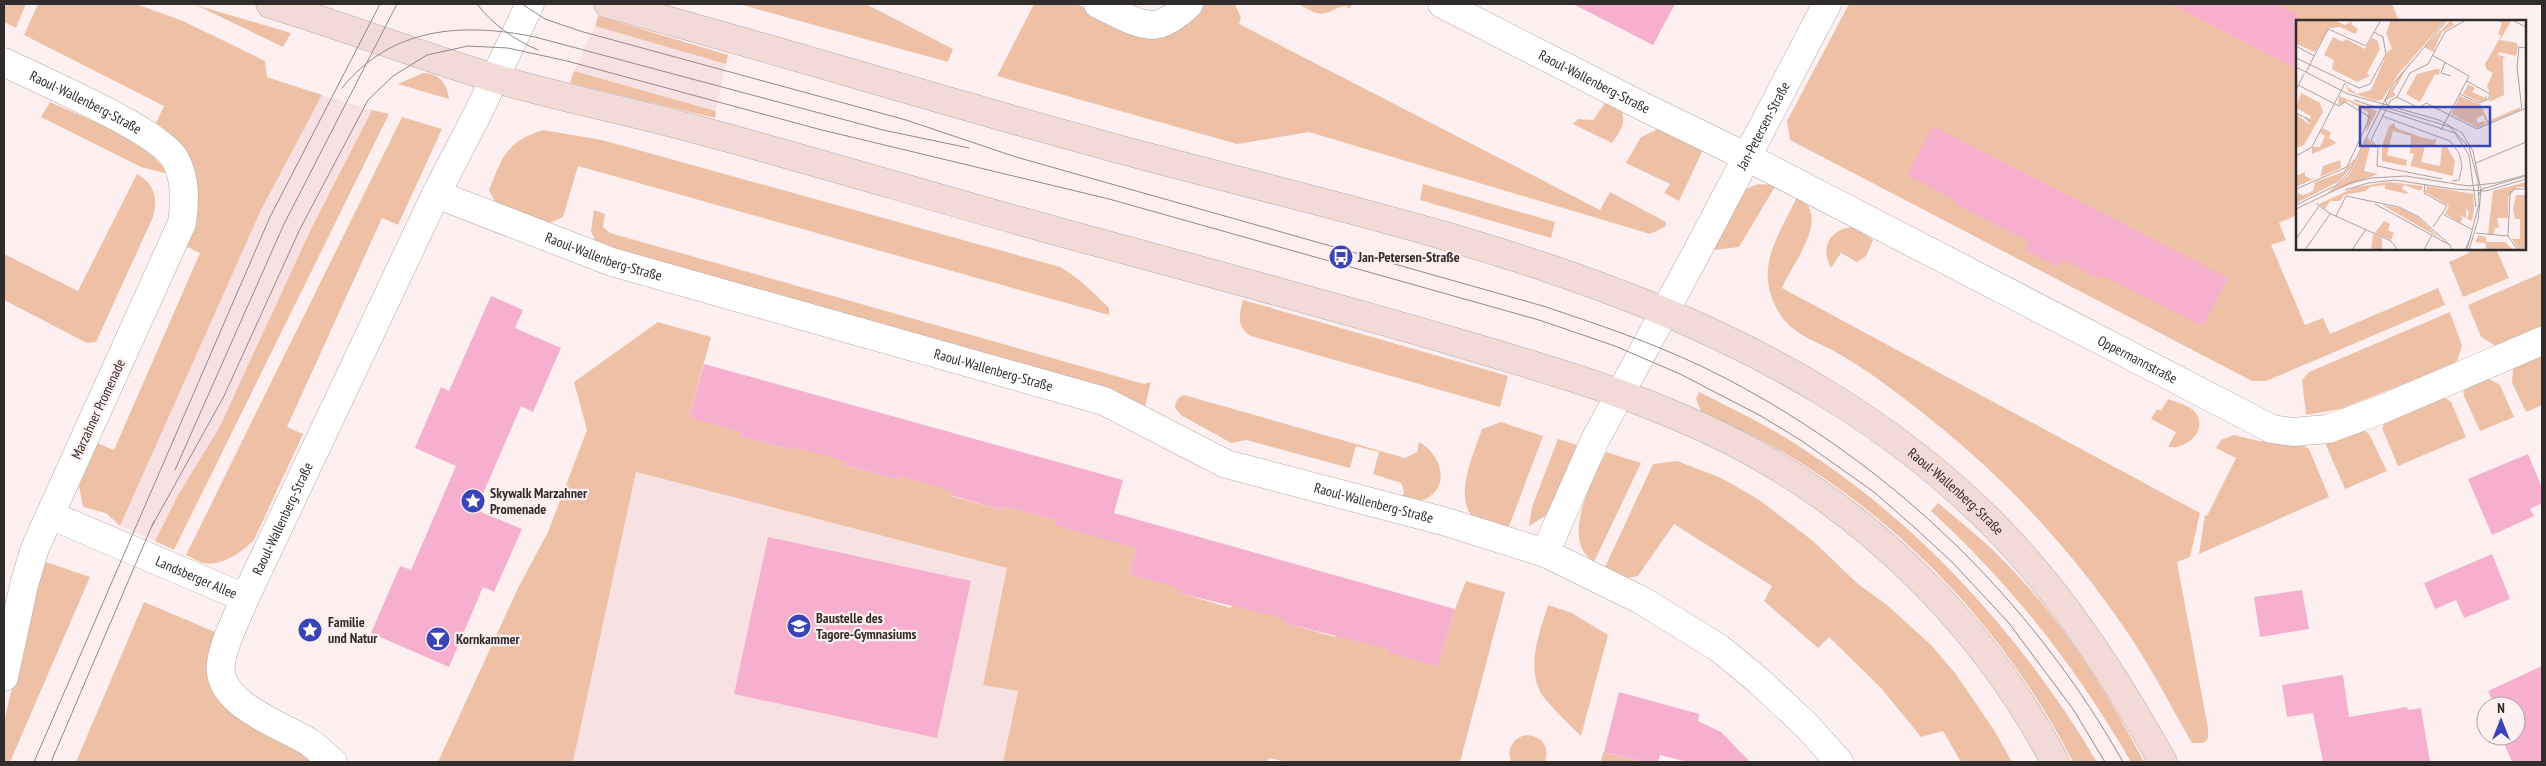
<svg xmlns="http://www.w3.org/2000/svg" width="2546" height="766" font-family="'PT Sans Narrow',sans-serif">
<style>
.built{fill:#f8e1e3}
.green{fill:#eec1a7}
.building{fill:#f6afcd}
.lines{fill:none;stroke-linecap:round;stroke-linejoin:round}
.street-casing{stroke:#b4a7a8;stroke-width:29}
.secondary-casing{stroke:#b4a7a8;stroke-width:29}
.street{stroke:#fff;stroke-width:28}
.secondary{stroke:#f2dbd6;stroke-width:28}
.tram{stroke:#93898a;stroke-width:1}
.labels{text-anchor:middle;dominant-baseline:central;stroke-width:4.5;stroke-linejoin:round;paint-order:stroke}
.street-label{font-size:14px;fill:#312c2c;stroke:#fef0f1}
.poi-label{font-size:14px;font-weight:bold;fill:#312c2c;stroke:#fef0f1;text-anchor:start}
.inset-road{fill:none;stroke:#aca2a2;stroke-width:1}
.view{fill:#3844b7;fill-opacity:0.15;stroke:#3844b7;stroke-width:2.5}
.inset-edge{fill:none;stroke:#312c2c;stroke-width:2.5}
</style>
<rect width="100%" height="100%" fill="#fef0f1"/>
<g class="built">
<polygon points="595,26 726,64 716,111 574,71"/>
<polygon points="322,95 372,110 311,229 219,428 178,495 155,541 120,526 261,210"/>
<polygon points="636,472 1008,568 983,685 1018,691 1003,762 573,762"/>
</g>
<g class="green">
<polygon points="4,4 26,4 16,28 4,22"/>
<path d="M 38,4 L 136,4 L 183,21 L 265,61 L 267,77 L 322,95 L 261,210 L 120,526 L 106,513 L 83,507 L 79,486 L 97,443 L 114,450 L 200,253 L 185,246 C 207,197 203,155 156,123 L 164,106 L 24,35 Z"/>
<polygon points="739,4 866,4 953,49 948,62"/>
<polygon points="1034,4 1077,4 1123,28 1187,19 1203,4 1235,4 1241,18 1239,24 1600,210 1610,192 1666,222 1665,227 1650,234 1309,132 1237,144 997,76"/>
<path d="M 1299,4 L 1352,4 L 1350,9 L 1345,6 C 1337,7 1333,11 1326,13 C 1317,16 1306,8 1299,4 Z"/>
<polygon points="1849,4 2392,4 2399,21 2297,21 2297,215 2279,223 2286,240 2271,245 2305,325 2323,318 2330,334 2438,288 2445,305 2266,381 2252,381 1790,140 1787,121"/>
<polygon points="196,5 291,33 283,47"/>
<polygon points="598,16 728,55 726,64 595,26"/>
<polygon points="574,71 716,111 715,118 570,83"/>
<path d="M 423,73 C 439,73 447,83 449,99 L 398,84 Z"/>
<path d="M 50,102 C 88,120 145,138 168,174 L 141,167 L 41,117 Z"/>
<path d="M 1605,103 L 1610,103 L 1621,109 C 1627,123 1620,132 1612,143 L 1573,124 L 1578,119 L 1593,120 Z"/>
<polygon points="372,110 389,114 174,550 155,541 178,495 219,428 311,229"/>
<path d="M 402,117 L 442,129 L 398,225 L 382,218 L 287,427 L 303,434 L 254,540 C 243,551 222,567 204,563 C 198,562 192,557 186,555 Z"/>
<path d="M 543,130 L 602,140 L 1060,267 C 1079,278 1094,293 1109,308 L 1109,315 L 578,166 L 563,217 L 552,222 L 541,223 L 495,202 L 489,190 C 503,156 506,142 543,130 Z"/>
<polygon points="1656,130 1661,130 1703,150 1679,201 1664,193 1670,184 1626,163 1641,137"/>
<path d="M 137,174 C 155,185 158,197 153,217 L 96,342 L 87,343 L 4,300 L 4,254 L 78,291 Z"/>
<polygon points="1423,184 1555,222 1551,238 1420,200"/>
<polygon points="1759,184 1776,185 1739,247 1714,250 1743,193 1748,188"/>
<path d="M 1798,195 C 1832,219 1793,261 1782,288 L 2200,513 L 2190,557 L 2177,562 L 2208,728 L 2208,738 L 2204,743 L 2192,743 C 2170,705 2150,665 2125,629 C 2076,556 2013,487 1945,431 C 1912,404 1878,377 1841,355 C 1819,342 1791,335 1778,311 C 1753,267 1779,236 1798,195 Z"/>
<polygon points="594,210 605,214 603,227 610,233 1144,384 1151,382 1144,410 614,250 596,243 591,231"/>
<path d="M 1854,227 L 1873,240 L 1866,256 L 1857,262 L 1841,253 L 1831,268 C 1819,247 1831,228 1854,227 Z"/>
<polygon points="2467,249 2496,249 2509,278 2463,297 2449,262 2469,253"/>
<polygon points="2542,273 2542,327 2496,346 2481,337 2468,305"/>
<path d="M 1243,300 L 1508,376 L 1500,407 L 1251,336 C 1236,327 1239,315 1243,300 Z"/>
<polygon points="2450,312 2462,346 2456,364 2340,409 2306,415 2302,380 2309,372"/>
<polygon points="658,322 711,337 689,417 742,429 740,436 792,450 793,447 846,459 844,465 898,480 899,476 952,489 951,496 1002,510 1003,506 1138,542 1129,574 1181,588 1180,593 1231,608 1232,605 1286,618 1285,623 1335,637 1336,635 1362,640 1438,666 1455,609 1466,581 1505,592 1460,762 1286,762 1269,758 1268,762 1003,762 1018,691 983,685 1007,568 636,472 573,762 438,762 518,588 548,532 587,430 574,382"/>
<polygon points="2542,355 2542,405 2526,412 2512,383 2513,367"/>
<polygon points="2487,378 2500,385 2514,417 2480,431 2464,396 2463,388"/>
<path d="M 1699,392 C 1722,404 1746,415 1769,428 C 1906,507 2017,628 2097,762 L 2073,762 C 2005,629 1897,514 1765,442 C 1744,431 1722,421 1701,411 L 1696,399 Z"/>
<path d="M 1184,395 L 1405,458 L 1417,452 L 1419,442 C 1439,453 1451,482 1429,497 C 1421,503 1411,501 1402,501 L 1404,491 L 1401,483 L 1373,474 L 1379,452 L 1356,446 L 1350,468 L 1246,440 L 1231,443 L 1181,415 L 1175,408 C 1176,401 1177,398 1184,395 Z"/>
<polygon points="2444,397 2451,402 2466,437 2398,466 2382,428 2385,422"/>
<path d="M 2168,399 C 2176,402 2191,406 2196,413 C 2208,432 2185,450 2168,447 L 2176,432 L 2151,419 L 2157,409 L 2161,411 Z"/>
<path d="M 1501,422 L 1543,436 L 1508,529 C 1499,527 1485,526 1478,521 C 1450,503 1474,453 1482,429 Z"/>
<polygon points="2364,430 2369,434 2387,471 2345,489 2326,445 2329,440"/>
<polygon points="2234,435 2258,441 2299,443 2309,449 2329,497 2199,554 2205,515 2207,516 2236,458 2216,448 2221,440"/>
<polygon points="1558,439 1577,445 1551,507 1545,516 1529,526 1532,507"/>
<path d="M 1606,452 L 1641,463 L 1594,562 C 1559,539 1593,480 1606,452 Z"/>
<polygon points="1677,461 1721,478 1758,499 1813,541 1858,584 1887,605 1931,645 1955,673 1994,730 2012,762 1961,762 1943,731 1921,737 1881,688 1829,637 1818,648 1764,601 1772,586 1674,524 1638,576 1627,578 1605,567 1653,464"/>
<path d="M 1938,503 C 1959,521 1981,538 2001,558 C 2059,616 2106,689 2144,762 L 2131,762 C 2073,663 2015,589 1931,511 Z"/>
<polygon points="43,561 90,577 10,762 4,762 4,721"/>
<path d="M 144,602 L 215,632 C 190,710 248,724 304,755 L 311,762 L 76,762 Z"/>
<path d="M 1548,605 L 1572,613 L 1608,635 L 1581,736 C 1569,724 1556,712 1545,699 C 1524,672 1539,633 1548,605 Z"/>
<path d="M 1526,735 C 1542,736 1550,747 1545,762 L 1511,762 C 1506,749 1513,738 1526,735 Z"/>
<polygon points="1603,752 1646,762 1601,762"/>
</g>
<g class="building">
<polygon points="1573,4 1675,4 1653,45"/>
<polygon points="2171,4 2277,4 2297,14 2297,69"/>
<polygon points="1933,126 2228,278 2203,326 2101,275 2099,279 2063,260 2059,267 2025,250 2029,242 1953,203 1955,200 1907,175"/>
<polygon points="491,296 523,310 515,328 561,348 533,412 521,406 476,510 522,529 494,592 483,587 449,667 371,633 400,566 411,570 456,466 415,448 441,387 449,391"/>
<polygon points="704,364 1123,480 1114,513 1455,609 1438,667 1387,652 1388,649 1284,623 1285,619 1179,593 1181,589 1129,574 1136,548 1054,525 1055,520 1003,506 1002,510 950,495 952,491 899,476 898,480 844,465 845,461 793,447 792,450 740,436 741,432 689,417"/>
<polygon points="2528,454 2542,488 2542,503 2530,509 2534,516 2492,535 2468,479"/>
<polygon points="768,537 971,581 937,738 734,694"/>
<polygon points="2492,554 2510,599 2464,618 2456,600 2435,609 2424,583"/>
<polygon points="2302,590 2309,629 2260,637 2254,597"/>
<polygon points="2542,666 2542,762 2512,762 2501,736 2516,736 2516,706 2495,706 2488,691"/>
<polygon points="2343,675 2349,717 2407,707 2408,710 2421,708 2430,762 2323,762 2313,713 2287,717 2282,685"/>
<polygon points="1619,692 1699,714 1698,721 1721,732 1750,762 1688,762 1660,755 1658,762 1646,762 1604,752"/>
</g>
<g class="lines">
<defs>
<g id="street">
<path d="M 1098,4 C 1112,11 1137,25 1152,25 C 1165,25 1181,12 1189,4"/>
<path id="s1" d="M 1442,4 L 1642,106 L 1747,157 L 2272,429 L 2293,432 L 2328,429 L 2380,410 L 2542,341"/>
<path id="s2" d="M 4,62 C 39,80 159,130 175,159 C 186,179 185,201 182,223 L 35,548 L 24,585 L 4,677"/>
<path id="s3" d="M 436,194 L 612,262 L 1104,401 L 1226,464 L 1443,521 L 1545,553 L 1641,600 L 1719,648 L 1759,681 L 1808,727 L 1839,762"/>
<path id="s4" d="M 50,515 L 245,598"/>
<path id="s5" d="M 1545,553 L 1595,440 L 1699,248 L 1827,4"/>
<path id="s6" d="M 333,762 C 325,756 318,748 309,742 C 282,725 215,704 221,663 C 224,641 237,618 245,598 L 436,194 L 478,113 L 530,4"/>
</g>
<g id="secondary">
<path d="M 270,4 C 346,27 421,56 497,79 C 555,96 614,108 672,123 C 814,160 954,204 1096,242 C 1218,275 1340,308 1462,344 C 1561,373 1660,402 1752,452 C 1879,522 1988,633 2055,762"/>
<path id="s7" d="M 608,4 C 790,53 970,110 1152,158 C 1446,236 1767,299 1991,522 C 2061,592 2115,676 2163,762"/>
</g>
</defs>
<use href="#street" class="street-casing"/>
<use href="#secondary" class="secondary-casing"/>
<use href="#street" class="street"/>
<use href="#secondary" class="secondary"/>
<g class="tram">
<path d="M 477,4 C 493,25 515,40 538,50"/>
<path d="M 522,4 L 545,19 L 580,31 L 906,120 L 1016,157 L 1543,306 C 1606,327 1668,348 1727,379 C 1893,466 2031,599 2123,762"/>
<path d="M 342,88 C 391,27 462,22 535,37 L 883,130 L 969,148"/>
<polyline points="175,470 284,224 397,4"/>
<polyline points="152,526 224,396 300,229 368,100 393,76 427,55 468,46 508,48 567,61 818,129 1109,199 1539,320 1615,346 1680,374 1761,416 1802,441 1874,492 1914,527 1952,562 2008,622 2073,709 2105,762"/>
<polyline points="34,762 270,217 380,4"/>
<polyline points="51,762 154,521"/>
</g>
</g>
<defs>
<symbol id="bus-disc" viewBox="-11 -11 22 22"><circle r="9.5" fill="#3844b7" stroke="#fef0f1"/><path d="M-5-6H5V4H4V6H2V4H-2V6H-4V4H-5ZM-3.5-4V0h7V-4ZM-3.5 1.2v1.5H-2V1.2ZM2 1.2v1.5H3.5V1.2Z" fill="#fff"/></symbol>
<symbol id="sight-disc" viewBox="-11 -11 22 22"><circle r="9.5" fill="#3844b7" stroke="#fef0f1"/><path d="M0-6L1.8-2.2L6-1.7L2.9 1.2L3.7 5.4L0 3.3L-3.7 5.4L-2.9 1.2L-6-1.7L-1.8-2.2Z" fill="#fff"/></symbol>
<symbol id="school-disc" viewBox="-11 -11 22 22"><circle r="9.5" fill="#3844b7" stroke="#fef0f1"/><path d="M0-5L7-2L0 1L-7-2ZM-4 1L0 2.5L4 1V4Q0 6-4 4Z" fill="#fff"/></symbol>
<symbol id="bar-disc" viewBox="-11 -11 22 22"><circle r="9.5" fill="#3844b7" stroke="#fef0f1"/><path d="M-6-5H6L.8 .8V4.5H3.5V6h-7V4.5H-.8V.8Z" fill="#fff"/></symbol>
</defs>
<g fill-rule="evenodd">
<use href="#bus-disc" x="1327" y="243" width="28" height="28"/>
<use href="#sight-disc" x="459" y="487" width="28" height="28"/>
<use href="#school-disc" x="785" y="612" width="28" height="28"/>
<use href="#sight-disc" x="296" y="616" width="28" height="28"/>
<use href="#bar-disc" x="424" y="625" width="28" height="28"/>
</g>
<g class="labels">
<g class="street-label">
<text stroke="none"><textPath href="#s1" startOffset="171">Raoul-Wallenberg-Straße</textPath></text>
<text stroke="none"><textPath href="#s2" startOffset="91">Raoul-Wallenberg-Straße</textPath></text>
<text stroke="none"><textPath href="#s5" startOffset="480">Jan-Petersen-Straße</textPath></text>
<text stroke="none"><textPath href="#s3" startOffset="179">Raoul-Wallenberg-Straße</textPath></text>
<text stroke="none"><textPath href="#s1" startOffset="781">Oppermannstraße</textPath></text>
<text stroke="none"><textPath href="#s3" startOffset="585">Raoul-Wallenberg-Straße</textPath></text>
<text transform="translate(98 409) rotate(-65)">Marzahner Promenade</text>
<text stroke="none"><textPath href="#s7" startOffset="1445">Raoul-Wallenberg-Straße</textPath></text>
<text stroke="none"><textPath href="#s3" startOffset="990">Raoul-Wallenberg-Straße</textPath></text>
<text stroke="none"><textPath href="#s6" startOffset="314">Raoul-Wallenberg-Straße</textPath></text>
<text stroke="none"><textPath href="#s4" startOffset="159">Landsberger Allee</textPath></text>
</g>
<g class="poi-label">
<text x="1358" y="257">Jan-Petersen-Straße</text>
<text x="490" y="493">Skywalk Marzahner<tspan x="490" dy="16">Promenade</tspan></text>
<text x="816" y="618">Baustelle des<tspan x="816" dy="16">Tagore-Gymnasiums</tspan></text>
<text x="328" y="622">Familie<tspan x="328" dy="16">und Natur</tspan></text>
<text x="456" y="639">Kornkammer</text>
</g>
</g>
<g transform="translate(2296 20)">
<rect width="230" height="230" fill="#fef0f1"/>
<path d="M 38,0 L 49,5 L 58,0 L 55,4 L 62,9 L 59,14 L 44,7 L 33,8 L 19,32 L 0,24 L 0,0 ZM 95,0 L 150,0 L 103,53 L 86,80 L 80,81 L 53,72 L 49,65 L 61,74 L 75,70 L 92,31 L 96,29 L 90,13 ZM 155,0 L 158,5 L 146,12 L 137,32 L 128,27 ZM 200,0 L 215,1 L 204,20 L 221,23 L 222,27 L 220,36 L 203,32 L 202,35 L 210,37 L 207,38 L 208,75 L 193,82 L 195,76 L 191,66 L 197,53 L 191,50 L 189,44 L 205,16 L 202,14 L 206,3 ZM 37,17 L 47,22 L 50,19 L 69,29 L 76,18 L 81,20 L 84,29 L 71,53 L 74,56 L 61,62 L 36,49 L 38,40 L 28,35 ZM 128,29 L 109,51 L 97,72 L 100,75 L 89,81 L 103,56 ZM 140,49 L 144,49 L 143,55 L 139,54 L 124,82 L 110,74 L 121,54 ZM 172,64 L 179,68 L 176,72 L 189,78 L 190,74 L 191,79 L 184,82 L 167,74 ZM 5,73 L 24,83 L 27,92 L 8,125 L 0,128 L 0,94 L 13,104 L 15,96 L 0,88 ZM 43,76 L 81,91 L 70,113 L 72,92 L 52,81 L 42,85 ZM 164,76 L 185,85 L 192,101 L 225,87 L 224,90 L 191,104 L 187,95 L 180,99 L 182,103 L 188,101 L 190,104 L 182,108 L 155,94 ZM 98,103 L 100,108 L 125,117 L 137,120 L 141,117 L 138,127 L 129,126 L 125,142 L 144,146 L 146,125 L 150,125 L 159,141 L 157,156 L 114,146 L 118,134 L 114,133 L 115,116 L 97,111 L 91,135 L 111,140 L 110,146 L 86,141 L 86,126 L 93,106 ZM 26,108 L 35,112 L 33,118 L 41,123 L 16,134 L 16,127 L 24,127 L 29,116 L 24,113 ZM 71,117 L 81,128 L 74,127 L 68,151 L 82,154 L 30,174 L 54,154 ZM 58,139 L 59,140 L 54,149 L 42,162 L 0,183 L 2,173 L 7,175 L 17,171 L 19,162 L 47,152 ZM 44,140 L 45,148 L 24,157 L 27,146 ZM 9,152 L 9,156 L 15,159 L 22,157 L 0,167 L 0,156 ZM 93,162 L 127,166 L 125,171 L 108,165 L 106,169 L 112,172 L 111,174 L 89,169 L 89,165 L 74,167 L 70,171 L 48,175 L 44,181 L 34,181 L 29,189 L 23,184 L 60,167 ZM 230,162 L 230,167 L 221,167 L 212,177 L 212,198 L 201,198 L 203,208 L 199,208 L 198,214 L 192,214 L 197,171 ZM 131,166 L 177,174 L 178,188 L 175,209 L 176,201 L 171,199 L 173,193 L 170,188 L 170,198 L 160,194 L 167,198 L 164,203 L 149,193 L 153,186 L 129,172 ZM 220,175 L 230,175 L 230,226 L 227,230 L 223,230 L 216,219 L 224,219 L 224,199 L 219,199 L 217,189 ZM 86,185 L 104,188 L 122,197 L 144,218 ZM 88,201 L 94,204 L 92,210 L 98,213 L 95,220 L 79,213 ZM 77,214 L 86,218 L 86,230 L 75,230 ZM 183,215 L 190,217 L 190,222 L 209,222 L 216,229 L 191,230 L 189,223 L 179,222 Z" fill="#eec1a7"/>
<path class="inset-road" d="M 216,0 L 230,7M 0,26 L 18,36M 136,35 L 173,56 L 145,110M 0,38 L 63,68 L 74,64 L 90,34 L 87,17 L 78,12M 149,42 L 145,53 L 155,56M 0,47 L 52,74 L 143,100 L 166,113 L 177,131 L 185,171 L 182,200 L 173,230M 10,52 L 32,9 L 70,26 L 85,0M 0,70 L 8,54M 164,74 L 183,83 L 193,79 L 194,74 L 171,61M 101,77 L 123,88 L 130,83 L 181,109 L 230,88M 89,79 L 92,88 L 154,107 L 173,127 L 182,161 L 183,184 L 171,230M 58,80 L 159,113 L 173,135 L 180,187M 226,90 L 221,47 L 223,27 L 230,28M 0,93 L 14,100 L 13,102 L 9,97M 86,96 L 154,121 L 163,133 L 166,146 L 163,160 L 156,161M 0,136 L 16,127 L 49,63M 180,143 L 230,122M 146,159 L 81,146 L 82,127 L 75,120 L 94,81 L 101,77 L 114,53 L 132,44 L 149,12 L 170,0M 129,164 L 128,173 L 151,186 L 137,207M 0,169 L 51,147 L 74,97 L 49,82 L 43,86 L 2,65M 49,170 L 72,163 L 99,160 L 157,169 L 190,171 L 230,159M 182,176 L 186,169 L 230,156M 20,183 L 33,193 L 95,221 L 102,230M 79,184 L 154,225 L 156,230M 0,185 L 39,166 L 53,153 L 97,64 L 151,0M 0,189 L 54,163 L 75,158 L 110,156 L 172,166 L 200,163 L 230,155M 147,194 L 177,210M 40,196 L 50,176 L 103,187 L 123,197 L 154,225M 180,213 L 212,216 L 222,230M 212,216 L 214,173 L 218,169 L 230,169M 0,219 L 23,186M 9,230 L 34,194M 56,230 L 70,209M 128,230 L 136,215M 169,230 L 175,216"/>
<path class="view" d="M 64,87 L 194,87 L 194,126 L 64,126 Z"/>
<rect width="230" height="230" class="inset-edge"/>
</g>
<rect width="2546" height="766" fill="none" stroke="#312c2c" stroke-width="10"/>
<g transform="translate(2501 721)"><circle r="24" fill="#fef0f1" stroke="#aca2a2"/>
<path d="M0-4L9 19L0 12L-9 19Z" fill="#3844b7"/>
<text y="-8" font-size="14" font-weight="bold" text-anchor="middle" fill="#312c2c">N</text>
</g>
</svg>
